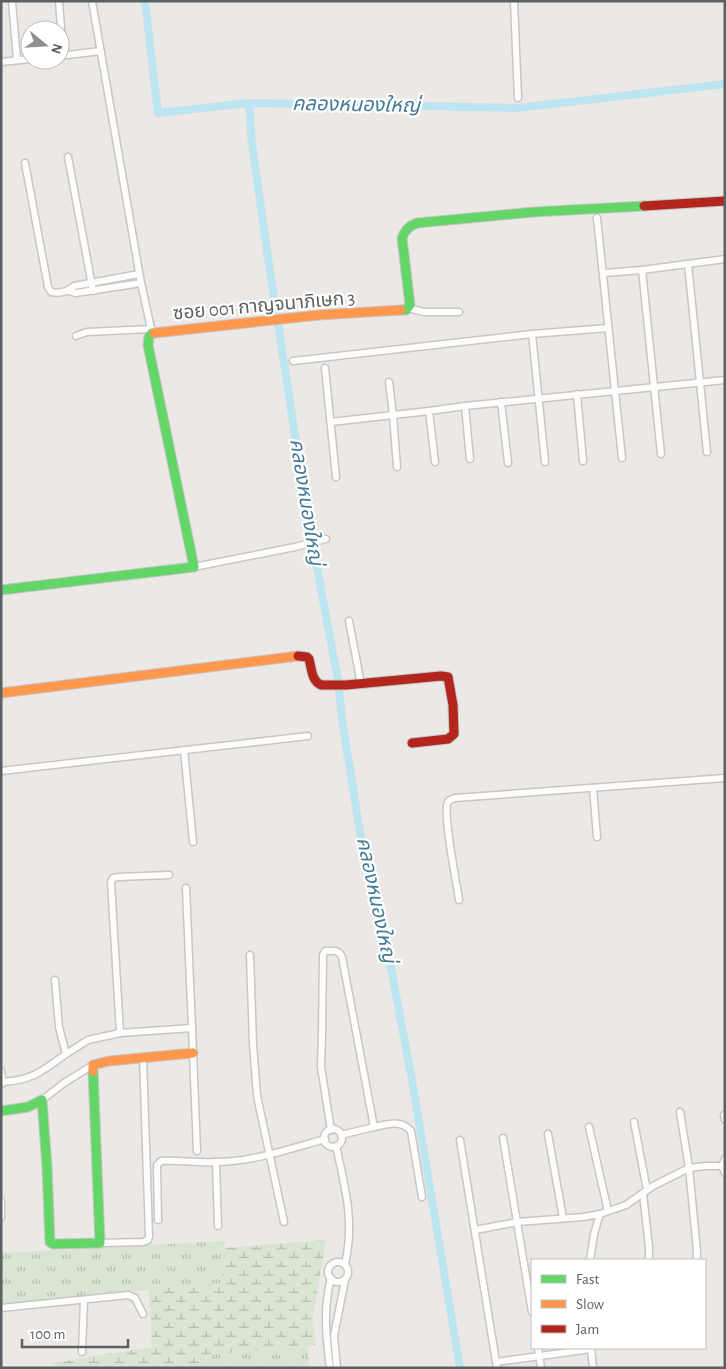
<svg xmlns="http://www.w3.org/2000/svg" width="726" height="1369" font-family="'Alegreya Sans','Noto Sans Thai',sans-serif">
<style>
.grass{fill:url(#grass-tufts)}
.wetland{fill:url(#wetland-marsh)}
.lines{fill:none;stroke-linecap:round;stroke-linejoin:round}
.canal{stroke:#bde5f1;stroke-width:8}
.street-casing{stroke:#c7c7c7;stroke-width:9}
.fast-casing{stroke:#c6c6c6;stroke-width:11}
.slow-casing{stroke:#c6c6c6;stroke-width:11}
.jam-casing{stroke:#c6c6c6;stroke-width:11}
.street{stroke:#fcfcfb;stroke-width:6}
.fast{stroke:#63d668;stroke-width:9}
.slow{stroke:#ff974d;stroke-width:9}
.jam{stroke:#b3261e;stroke-width:9}
.labels{text-anchor:middle;dominant-baseline:central;stroke-width:4.5;stroke-linejoin:round;paint-order:stroke}
.street-label{font-size:19px;fill:#5b6062;stroke:#fff}
.water-label{font-size:20px;font-style:italic;fill:#437b96;stroke:#fff}
</style>
<defs>
<pattern id="grass-tufts" width="24" height="20" patternUnits="userSpaceOnUse" patternTransform="scale(1.25)"><rect width="24" height="20" fill="#d8e5d2"/><path d="M3 7l-1-3M5 7V3M7 7l1-3M15 17l-1-3M17 17v-4M19 17l1-3" fill="none" stroke="#b2bdae"/></pattern>
<pattern id="wetland-marsh" width="20" height="14" patternUnits="userSpaceOnUse" patternTransform="scale(1.25)"><rect width="20" height="14" fill="#d8e5d2"/><path d="M1 5h8M5 5V1M11 12h8M15 12V8" fill="none" stroke="#b2bdae"/></pattern>
</defs>
<rect width="100%" height="100%" fill="#ebe8e5"/>
<g class="grass">
<polygon points="225,1241 222,1283 1,1304 1,1253"/>
<polygon points="308,1346 310,1368 206,1368 205,1355"/>
</g>
<polygon class="wetland" points="326,1240 312,1321 316,1345 206,1355 206,1368 59,1368 52,1363 152,1347 149,1290 221,1283 224,1248"/>
<g class="lines">
<g class="canal">
<polyline points="145,1 158,113 249,103"/>
<polyline points="460,1368 412,1080 384,931 364,857 343,726 337,675 307,514 267,251 252,144 249,103 517,108 725,84"/>
</g>
<defs>
<g id="street">
<polyline points="12,1 17,60"/>
<polyline points="59,1 63,55"/>
<polyline points="92,1 141,283 152,333"/>
<polyline points="514,1 518,98"/>
<polyline points="60,56 100,51"/>
<polyline points="1,62 30,59"/>
<polyline points="68,157 93,291"/>
<path d="M 25,163 L 48,287 L 51,292 C 60,294 67,292 74,286 L 139,274"/>
<path d="M 597,218 C 606,298 613,378 622,458"/>
<polyline points="688,264 707,452"/>
<polyline points="642,270 661,454"/>
<polyline points="604,273 642,270 725,259"/>
<polyline points="69,291 76,293 141,283"/>
<polyline points="408,308 424,312 459,312"/>
<polyline points="532,334 545,462"/>
<polyline points="76,336 87,332 151,329"/>
<polyline points="293,361 532,334 608,328"/>
<polyline points="325,368 336,477"/>
<polyline points="389,382 393,415 397,467"/>
<polyline points="577,394 583,461"/>
<polyline points="501,402 508,463"/>
<polyline points="465,406 470,459"/>
<polyline points="429,411 435,462"/>
<polyline points="331,422 429,411 465,406 725,380"/>
<polyline points="194,567 295,547 326,539"/>
<polyline points="349,621 361,684"/>
<polyline points="184,750 193,842"/>
<polyline points="1,771 308,736"/>
<polyline points="593,788 597,837"/>
<path d="M 459,900 C 457,885 442,811 448,802 C 450,799 452,799 455,798 L 725,778"/>
<polyline points="250,955 253,1044 257,1096 284,1222"/>
<polyline points="192,1028 197,1151"/>
<polyline points="120,1033 192,1028 186,888"/>
<polyline points="66,1054 88,1040 120,1033 111,882 113,878 118,877 169,875"/>
<polyline points="1,1071 3,1083"/>
<path d="M 1,1082 C 31,1081 43,1071 66,1054 L 59,1027 L 55,980"/>
<polyline points="42,1100 64,1083 93,1065"/>
<polyline points="680,1112 689,1168 697,1251 697,1260"/>
<polyline points="724,1115 725,1120"/>
<polyline points="634,1122 647,1190"/>
<path d="M 374,1127 C 387,1124 401,1119 411,1131 L 422,1197"/>
<polyline points="589,1127 608,1211"/>
<circle cx="333" cy="1138" r="9"/>
<path d="M 331,1130 L 321,1067 L 322,1034 L 323,955 L 325,951 C 333,951 338,949 342,957 L 374,1127 L 341,1135"/>
<polyline points="548,1134 563,1218"/>
<polyline points="503,1138 532,1312"/>
<polyline points="460,1140 497,1368"/>
<path d="M 336,1146 C 345,1187 355,1222 345,1264"/>
<polyline points="725,1159 722,1166 725,1173"/>
<polyline points="216,1162 218,1226"/>
<polyline points="643,1194 649,1247 649,1260"/>
<polyline points="1,1201 1,1217"/>
<path d="M 158,1220 L 157,1165 L 161,1161 C 179,1160 197,1163 215,1162 C 252,1162 289,1149 325,1139"/>
<polyline points="475,1230 517,1222 583,1217 600,1214"/>
<polyline points="100,1243 143,1242 148,1240 149,1236 143,1057"/>
<polyline points="590,1260 594,1234 600,1214 626,1205 653,1186 689,1168 705,1166 722,1166"/>
<circle cx="338" cy="1272" r="10"/>
<polyline points="1,1308 128,1295 135,1298 143,1314"/>
<polyline points="538,1348 541,1368"/>
<polyline points="591,1348 593,1368"/>
<polyline points="82,1352 84,1300"/>
<polyline points="496,1362 591,1349"/>
<path d="M 330,1368 C 326,1337 323,1308 331,1278"/>
<polyline points="337,1368 334,1336 345,1280"/>
</g>
<g id="fast">
<path d="M 401,310 L 406,310 L 410,305 L 402,238 C 405,230 409,226 417,223 L 534,212 L 644,206"/>
<polyline points="1,590 194,567 148,345 149,337 152,333 154,333"/>
<polyline points="1,1111 28,1107 42,1100 47,1167 50,1242 53,1244 100,1243 93,1071"/>
</g>
<g id="slow">
<polyline points="154,333 319,315 401,310"/>
<polyline points="1,693 298,656"/>
<polyline points="93,1071 93,1065 109,1061 193,1053"/>
</g>
<g id="jam">
<polyline points="644,206 725,201"/>
<path d="M 298,656 L 307,657 L 309,659 C 312,669 311,680 321,685 L 346,685 L 441,676 L 448,677 L 453,705 L 454,734 L 448,739 L 412,743"/>
</g>
</defs>
<use href="#street" class="street-casing"/>
<use href="#fast" class="fast-casing"/>
<use href="#slow" class="slow-casing"/>
<use href="#jam" class="jam-casing"/>
<use href="#street" class="street"/>
<use href="#fast" class="fast"/>
<use href="#slow" class="slow"/>
<use href="#jam" class="jam"/>
</g>
<g class="labels">
<g class="street-label">
<text transform="translate(264 306) rotate(-5)">ซอย 001 กาญจนาภิเษก 3</text>
</g>
<g class="water-label">
<text transform="translate(356 105) rotate(1)">คลองหนองใหญ่</text>
<text transform="translate(306 502) rotate(81)">คลองหนองใหญ่</text>
<text transform="translate(376 900) rotate(78)">คลองหนองใหญ่</text>
</g>
</g>
<rect width="726" height="1369" fill="none" stroke="#5b6062" stroke-width="5"/>
<rect x="531" y="1259" width="175" height="90" fill="#ffffff" stroke="#bdbfc0"/>
<rect x="541" y="1275" width="25" height="8" fill="#63d668" stroke="#bdbfc0"/>
<text x="576" y="1284" font-size="15" fill="#5b6062">Fast</text>
<rect x="541" y="1300" width="25" height="8" fill="#ff974d" stroke="#bdbfc0"/>
<text x="576" y="1309" font-size="15" fill="#5b6062">Slow</text>
<rect x="541" y="1325" width="25" height="8" fill="#b3261e" stroke="#bdbfc0"/>
<text x="576" y="1334" font-size="15" fill="#5b6062">Jam</text>
<g transform="translate(45 45) rotate(108)"><circle r="24" fill="#ffffff" stroke="#bdbfc0"/>
<path d="M0-4L9 19L0 12L-9 19Z" fill="#8d9090"/>
<text y="-8" font-size="14" font-weight="bold" text-anchor="middle" fill="#5b6062">N</text>
</g>
<path d="M22 1339v8h106v-8" fill="none" stroke="#5b6062" stroke-width="2.5"/>
<text x="30" y="1339" font-size="15" fill="#5b6062" stroke="#ffffff" stroke-width="4" paint-order="stroke">100 m</text>
</svg>
